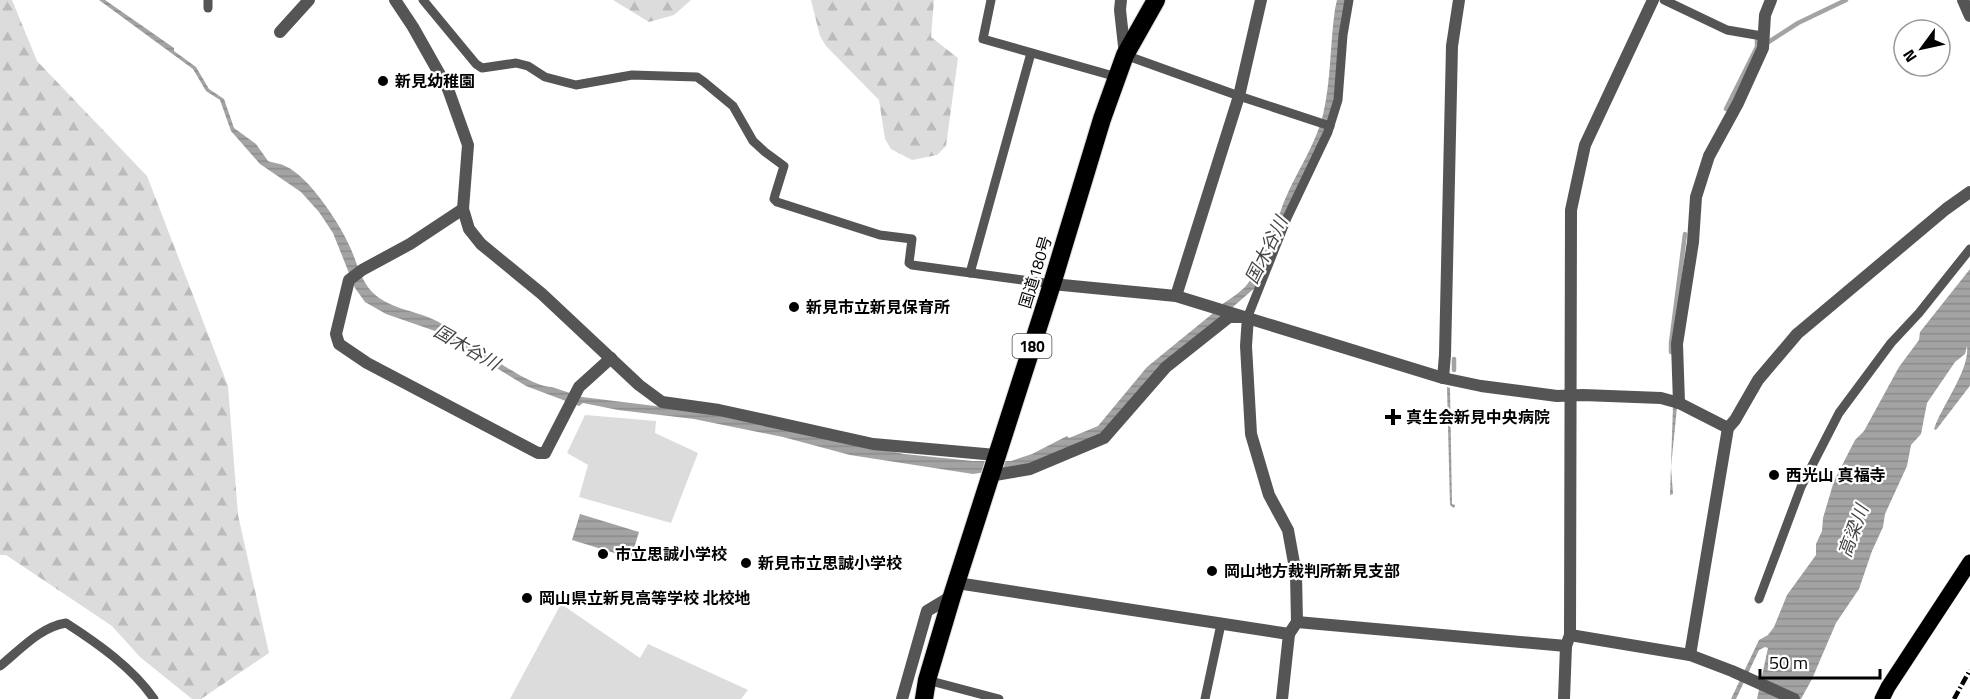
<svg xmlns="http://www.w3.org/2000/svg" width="1970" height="699" font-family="'Titillium Web','Noto Sans JP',sans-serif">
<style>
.forest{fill:url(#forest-firs)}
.park{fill:#dcdcdc}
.water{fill:url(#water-rules)}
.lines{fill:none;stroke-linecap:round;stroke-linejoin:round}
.stream{stroke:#a3a3a3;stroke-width:4.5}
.primary-casing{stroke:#dbdbdb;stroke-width:16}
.highway-casing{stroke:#dbdbdb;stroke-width:20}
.lane{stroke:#555;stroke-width:9}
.street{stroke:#555;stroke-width:12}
.primary{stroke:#000;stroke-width:15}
.highway{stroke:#000;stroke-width:18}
.rail{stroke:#000;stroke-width:4.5;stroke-dasharray:9 3 1.5 3;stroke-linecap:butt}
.poi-dot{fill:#000;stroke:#fff;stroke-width:2}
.labels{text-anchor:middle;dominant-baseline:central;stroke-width:4.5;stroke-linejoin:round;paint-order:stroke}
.shield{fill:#fff;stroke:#4c4c4c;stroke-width:1.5}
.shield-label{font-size:15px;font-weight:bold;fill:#000}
.poi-label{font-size:16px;font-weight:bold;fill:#000;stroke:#fff;text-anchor:start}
.street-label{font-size:16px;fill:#000;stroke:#fff}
.water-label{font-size:18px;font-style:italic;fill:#444;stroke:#fff}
</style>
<defs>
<pattern id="forest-firs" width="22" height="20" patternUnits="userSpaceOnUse" patternTransform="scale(1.5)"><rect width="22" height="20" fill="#dcdcdc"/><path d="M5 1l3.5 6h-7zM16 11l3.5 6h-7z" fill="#bbb"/></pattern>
<pattern id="water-rules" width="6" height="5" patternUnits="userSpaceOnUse" patternTransform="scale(1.5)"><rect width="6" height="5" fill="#a3a3a3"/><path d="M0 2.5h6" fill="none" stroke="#8b8b8b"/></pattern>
</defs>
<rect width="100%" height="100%" fill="#fff"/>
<g class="forest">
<polygon points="0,0 12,0 37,61 147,176 228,386 238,515 269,653 201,699 192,699 140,657 112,626 6,555 0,555"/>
<polygon points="613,0 691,0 674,15 649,22"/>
<polygon points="811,0 934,0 931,37 958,58 946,146 937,155 912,160 891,149 885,139 879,100 826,46 820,36"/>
</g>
<g class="park">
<polygon points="585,415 656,421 655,433 698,453 671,523 579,497 588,465 567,453"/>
<polygon points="561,604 640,658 648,644 748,690 741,699 510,699"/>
</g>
<g class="water">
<path d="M 99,0 L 105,0 L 174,48 L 174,51 L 196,67 L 209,89 L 224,99 L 234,128 L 256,144 L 268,161 C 273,163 280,163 285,166 C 309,176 340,224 350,247 C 357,262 360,279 372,292 C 391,311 420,310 442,324 C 463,337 530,389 552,387 L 582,397 L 696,411 L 904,454 L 973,461 L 1011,461 L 1032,454 L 1067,436 L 1069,438 L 1098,426 L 1147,367 L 1212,314 C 1222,302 1234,298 1245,287 C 1258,273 1270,232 1278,213 L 1280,213 C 1291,179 1314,150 1323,115 C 1331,81 1330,44 1335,9 L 1337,0 L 1347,0 L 1333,113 L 1257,286 L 1219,319 L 1103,435 L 1020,467 L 973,474 L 850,455 L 783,437 L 694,419 L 618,410 L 583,403 L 579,406 L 526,386 L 438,332 L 386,314 L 365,302 L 355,288 L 333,233 L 319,212 L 301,192 L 260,164 L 231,131 L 220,100 L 206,91 L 193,69 Z"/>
<path d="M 1970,269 L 1970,385 L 1969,387 L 1936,430 L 1934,429 C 1942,405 1970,370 1967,346 L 1965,354 L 1955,362 L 1927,403 L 1921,434 L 1911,445 L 1907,466 L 1885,514 L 1883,527 L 1872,551 L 1859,589 L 1836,623 L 1812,679 L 1801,699 L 1757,699 L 1768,648 L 1765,647 L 1759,650 L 1736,699 L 1731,699 L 1759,640 L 1768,635 L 1774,627 L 1787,595 L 1816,555 L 1816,544 L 1822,531 L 1823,518 L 1834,481 L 1855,440 L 1864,431 L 1899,367 L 1919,340 L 1920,332 Z"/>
<polygon points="1447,387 1450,388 1452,504 1455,505 1454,508 1450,505"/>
<polygon points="1673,406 1677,407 1671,467 1673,494 1670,495"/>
<polygon points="580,514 639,532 631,558 572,540"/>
</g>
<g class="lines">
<g class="stream">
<polyline points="1767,43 1798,23 1846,0"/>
<polyline points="1726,109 1757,47 1757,38"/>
<polyline points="1671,352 1671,343 1685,234"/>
<polyline points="1454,359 1454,370"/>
</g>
<defs>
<polyline id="primary" points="1882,699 1888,687 1970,562"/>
<polyline id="highway" points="924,699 927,680 952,596 1052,284 1102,119 1125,55 1156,0"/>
</defs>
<use href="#primary" class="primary-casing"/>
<use href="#highway" class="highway-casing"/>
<g class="lane">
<polyline points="423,0 476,64 482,68 516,63 528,66 545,77 576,85 632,75 697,77 704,82 733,106 753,141 765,152 784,166 775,195 774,199 777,202 880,235 912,239 909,263 912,265 1052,284"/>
<polyline points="991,0 983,39 1117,77"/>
<polyline points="1664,0 1727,30 1762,36"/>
<polyline points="208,8 208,0"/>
<polyline points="1125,55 1239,96 1330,126"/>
<polyline points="970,273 1031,53"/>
<polyline points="1248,316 1287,218 1328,132 1338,100 1343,35 1349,0"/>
<polyline points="1759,599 1801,487 1839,413 1891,343 1919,313 1970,249"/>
<path d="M 0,666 C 20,650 40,627 66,623 C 97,643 133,668 154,699"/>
<polyline points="927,680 999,699"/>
<polyline points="1205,699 1221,624"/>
</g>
<g class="street">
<polyline points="395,0 413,27 448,89 468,145 463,209 469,229 481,244 542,294 639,385 662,402 719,410 873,444 996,455"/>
<polyline points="1121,0 1120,10 1125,55"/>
<polyline points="1963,0 1970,16"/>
<polyline points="280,32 309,0"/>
<polyline points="463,209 410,244 362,270 349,280 336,334 339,344 367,363 538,453 545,453 579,387 611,358"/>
<polyline points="1052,284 1176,296 1443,378 1481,386 1557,396 1583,395 1661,398 1679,403 1728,428"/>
<polyline points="1176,296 1239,96 1261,0"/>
<polyline points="1248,316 1246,346 1251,434 1269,495 1288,530 1296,574 1297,622 1289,634 1282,699"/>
<polyline points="1443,378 1445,355 1452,46 1459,0"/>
<polyline points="1679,403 1677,344 1693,242 1696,197 1709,156 1738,103 1763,48 1765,15 1771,0"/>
<polyline points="989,476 1030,469 1104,438 1166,367 1229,317 1241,317"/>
<polyline points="957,583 1289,634"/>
<polyline points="1297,622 1566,646"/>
<polyline points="1570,635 1690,655 1732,671 1794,699"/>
<polyline points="1690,655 1728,428 1735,420 1758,380 1797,334 1946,209 1970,192"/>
<polyline points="902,699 927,611 952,596"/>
<polyline points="1564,699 1566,646 1570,635 1571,210 1585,145 1653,0"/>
</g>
<use href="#primary" class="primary"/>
<use href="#highway" class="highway"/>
<polyline class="rail" points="1954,699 1970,670"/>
</g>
<g class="poi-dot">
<circle cx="383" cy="81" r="6"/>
<circle cx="794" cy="307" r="6"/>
<path d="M1390 408h6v6h6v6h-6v6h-6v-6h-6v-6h6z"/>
<circle cx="1774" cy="475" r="6"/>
<circle cx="603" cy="554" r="6"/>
<circle cx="746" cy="563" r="6"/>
<circle cx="1212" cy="571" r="6"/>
<circle cx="527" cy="598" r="6"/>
</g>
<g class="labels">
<rect class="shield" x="1012.5" y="334" width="39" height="24" rx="4.5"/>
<g class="shield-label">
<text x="1032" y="346">180</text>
</g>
<g class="poi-label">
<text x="395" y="81">新見幼稚園</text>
<text x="806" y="307">新見市立新見保育所</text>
<text x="1406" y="417">真生会新見中央病院</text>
<text x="1786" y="475">西光山 真福寺</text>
<text x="615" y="554">市立思誠小学校</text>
<text x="758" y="563">新見市立思誠小学校</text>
<text x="1224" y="571">岡山地方裁判所新見支部</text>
<text x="539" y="598">岡山県立新見高等学校 北校地</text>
</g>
<g class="street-label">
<text transform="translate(1035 272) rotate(-73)">国道180号</text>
</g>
<g class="water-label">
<text transform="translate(1266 250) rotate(-64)">国木谷川</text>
<text transform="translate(467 347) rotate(30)">国木谷川</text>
<text transform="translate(1853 531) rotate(-70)">高梁川</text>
</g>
</g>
<g transform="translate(1922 48) rotate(237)"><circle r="28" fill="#ffffff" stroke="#999999" stroke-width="1.5"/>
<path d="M0-4.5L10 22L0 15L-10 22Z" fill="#000000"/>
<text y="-9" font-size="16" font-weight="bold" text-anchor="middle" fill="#000000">N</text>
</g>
<path d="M1760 669v9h120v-9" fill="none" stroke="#000000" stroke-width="3"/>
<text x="1769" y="669" font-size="18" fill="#000000" stroke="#ffffff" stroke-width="4.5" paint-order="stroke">50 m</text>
</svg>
